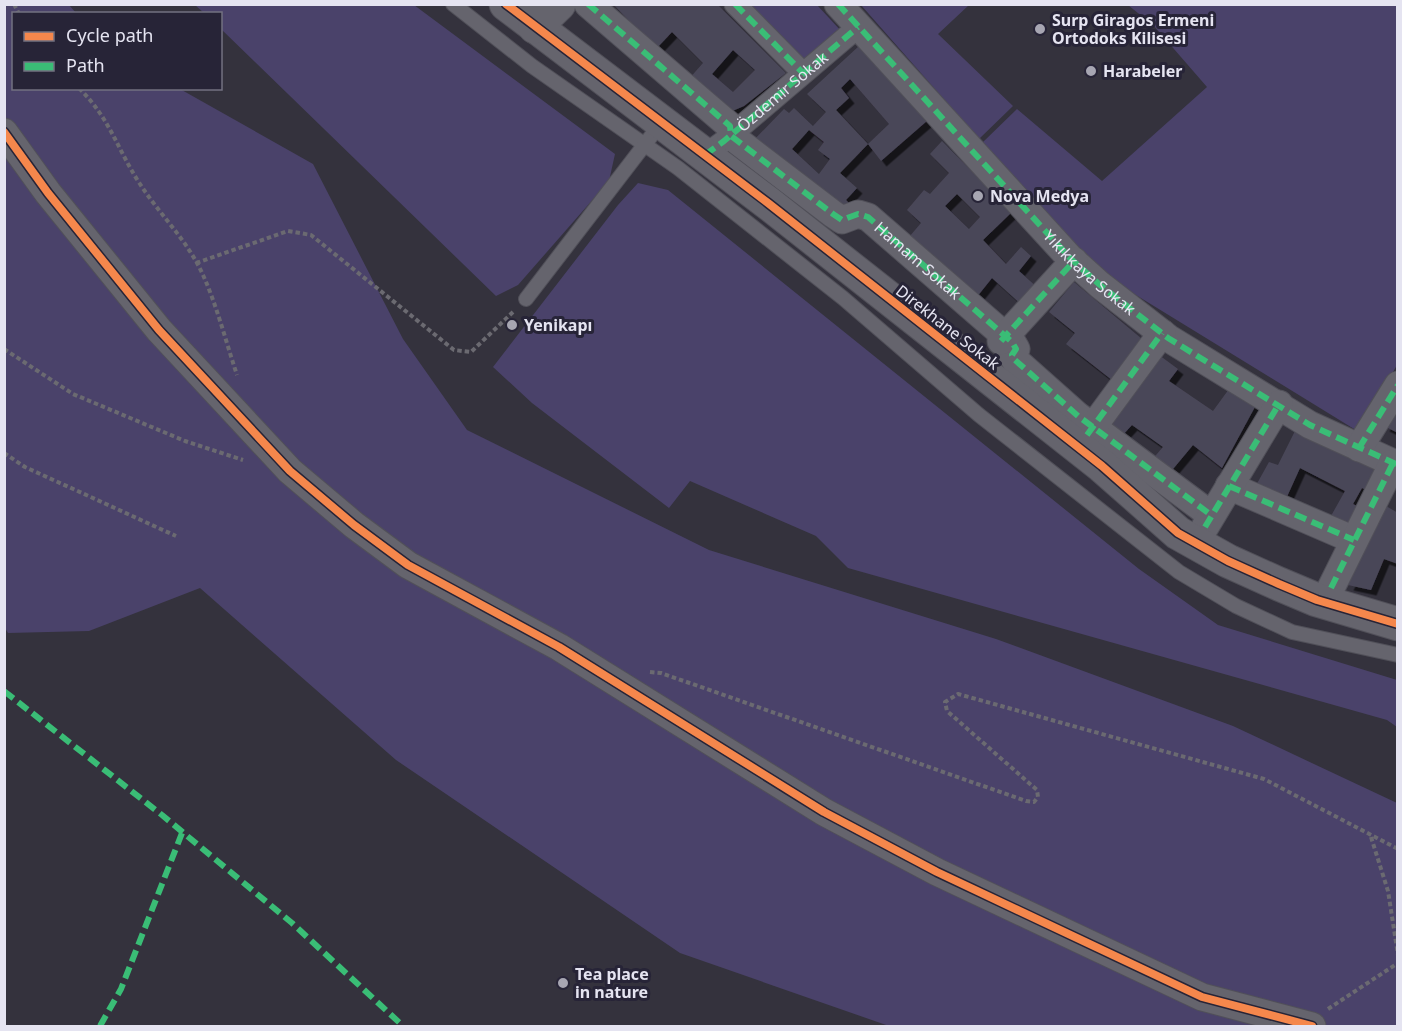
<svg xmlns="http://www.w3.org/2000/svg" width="1402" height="1031" font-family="'Noto Sans',sans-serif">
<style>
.green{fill:#4a426a}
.building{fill:#4a4758;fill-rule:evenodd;filter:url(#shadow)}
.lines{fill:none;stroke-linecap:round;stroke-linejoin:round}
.service-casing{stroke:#515059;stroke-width:16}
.pedestrian-casing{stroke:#515059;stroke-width:23}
.minor-casing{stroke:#515059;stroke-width:29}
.tertiary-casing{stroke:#515059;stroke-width:35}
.path{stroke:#6b6a71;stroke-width:4;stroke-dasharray:4.5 3;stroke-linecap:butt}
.service{stroke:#65646d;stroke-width:14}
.pedestrian{stroke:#65646d;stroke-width:21}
.minor{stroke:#65646d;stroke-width:27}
.tertiary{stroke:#65646d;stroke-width:33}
.quiet{stroke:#3abd76;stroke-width:6;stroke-dasharray:12 6;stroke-linecap:butt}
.cycleway-casing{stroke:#272437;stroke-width:11}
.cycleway{stroke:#f5874c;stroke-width:8}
.poi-dot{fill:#a7a6b2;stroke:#272437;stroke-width:2}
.labels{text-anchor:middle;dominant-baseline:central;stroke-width:6;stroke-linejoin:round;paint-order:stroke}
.poi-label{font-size:16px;font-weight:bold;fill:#e5e4f1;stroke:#272437;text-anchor:start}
.street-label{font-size:16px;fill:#e5e4f1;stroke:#272437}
</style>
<defs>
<filter id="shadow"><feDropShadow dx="5.5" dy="5.5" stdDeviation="0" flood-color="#0009"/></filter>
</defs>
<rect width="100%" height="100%" fill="#34323d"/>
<g class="green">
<polygon points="5,5 69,5 76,13 14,14 14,88 180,89 313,164 403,339 467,430 709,550 996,639 1233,726 1397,803 1397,1026 889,1026 680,953 396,760 200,588 89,631 8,633 5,628"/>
<polygon points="195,5 414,5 615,154 609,181 518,285 496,296 221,29 220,14 204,13"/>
<polygon points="747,5 817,5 842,32 807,67"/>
<polygon points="861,5 969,5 938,34 1013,106 979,139"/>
<polygon points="1128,5 1397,5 1397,365 1359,432 1105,276 982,143 1017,109 1102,181 1207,87 1154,26"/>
<polygon points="638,183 668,190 1139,569 1218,625 1397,680 1397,727 1387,720 848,568 816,536 690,481 669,508 532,403 493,367 618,205"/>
</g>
<g class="building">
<path d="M 613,4 L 717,4 L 786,73 L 744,106 L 730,112 L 688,80 L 703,63 L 672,32 L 656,49 ZM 733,50 L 755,70 L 733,92 L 712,74 Z"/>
<path d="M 859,46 L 928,120 L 881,161 L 868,144 L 889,124 L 850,79 L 841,88 L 849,98 L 836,110 L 868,144 L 840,173 L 857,188 L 846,200 L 852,206 L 842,215 L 751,143 L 784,109 L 789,113 L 794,108 L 813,126 L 826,112 L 807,94 ZM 809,130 L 824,142 L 818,150 L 830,159 L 819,174 L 792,149 Z"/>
<path d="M 942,141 L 1012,212 L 983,240 L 1006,264 L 1021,247 L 1031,256 L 1019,271 L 1039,289 L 1024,307 L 992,278 L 972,303 L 904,243 L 921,223 L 907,210 L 924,190 L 930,194 L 949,173 L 930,154 ZM 957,194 L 980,217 L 969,229 L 945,206 Z"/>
<polygon points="1074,282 1148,344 1117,384 1066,344 1075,333 1049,312"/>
<polygon points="1159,355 1178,369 1169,381 1213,411 1229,389 1256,405 1222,468 1193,445 1168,475 1150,462 1163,447 1132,425 1120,438 1105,427"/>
<polygon points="1398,403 1398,433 1384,426"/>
<polygon points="1296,429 1385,475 1376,495 1362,488 1353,504 1367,511 1358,529 1331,516 1345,491 1300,468 1285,501 1254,489 1269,462 1278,465"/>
<polygon points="1386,506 1398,513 1398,564 1384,559 1371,590 1348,585"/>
</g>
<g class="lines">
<defs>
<g id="service">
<polyline points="453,4 532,66 678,168 843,298 979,415 1179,572 1236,606 1292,632 1398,655"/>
<polyline points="526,299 662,122"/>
</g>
<g id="pedestrian">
<polyline points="735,4 803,73"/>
<path id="s1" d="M 705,155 L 724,141 L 858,27"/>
</g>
<g id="minor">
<polyline points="588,4 730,126 731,136 833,214 842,220 858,214 868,217 1012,342 1016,349 1012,355 1015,360 1078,416 1211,515"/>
<polyline points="838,4 1070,258 1100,285 1168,338 1310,425 1398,465"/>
<polyline points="4,132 48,193 159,330 290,471 354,525 408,565 559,647 824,812 937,872 1202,997 1312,1026"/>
<polyline points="1001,341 1074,261"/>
<polyline points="1087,435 1162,333"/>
<polyline points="1359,448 1398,385"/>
<polyline points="1229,486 1354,540"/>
<polyline points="1205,527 1279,404"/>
<polyline points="1331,588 1393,463"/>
</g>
<g id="tertiary">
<polyline points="506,4 768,203 1102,466 1178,533 1228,561 1279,584 1317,600 1398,624"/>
<polyline points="535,27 559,4"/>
</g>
</defs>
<use href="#service" class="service-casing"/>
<use href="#pedestrian" class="pedestrian-casing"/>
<use href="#minor" class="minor-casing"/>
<use href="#tertiary" class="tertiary-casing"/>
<g class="path">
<polyline points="14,4 19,14"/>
<path d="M 79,88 C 111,120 117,149 140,184 C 160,215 188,241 203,275 C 217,306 226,342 237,375"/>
<polyline points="196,263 288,231 311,235 454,350 471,352 513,312"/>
<polyline points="4,349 73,394 185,441 243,460"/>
<polyline points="4,453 25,467 176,536"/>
<polyline points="650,672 661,673 1026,801 1034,802 1038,797 1037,790 947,711 945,702 958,694 1264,779 1398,849"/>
<polyline points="1371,837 1388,891 1398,955"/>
<polyline points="1328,1009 1398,963"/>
</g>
<use href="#service" class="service"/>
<use href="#pedestrian" class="pedestrian"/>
<use href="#minor" class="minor"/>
<use href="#tertiary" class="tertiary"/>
<g class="quiet">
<path id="s2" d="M 588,4 L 730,126 L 731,136 L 833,214 L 842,220 L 858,214 L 868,217 L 1012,342 L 1016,349 L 1012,355 L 1015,360 L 1078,416 L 1211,515"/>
<polyline points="735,4 803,73"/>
<path id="s3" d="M 838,4 L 1070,258 L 1100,285 L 1168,338 L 1310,425 L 1398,465"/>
<polyline points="705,155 724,141 858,27"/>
<polyline points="1001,341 1074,261"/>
<polyline points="1087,435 1162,333"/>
<polyline points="1359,448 1398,385"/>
<polyline points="1229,486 1354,540"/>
<polyline points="1205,527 1279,404"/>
<polyline points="1331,588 1393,463"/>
<polyline points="4,691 162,815 292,923 403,1026"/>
<polyline points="100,1026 121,989 182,833"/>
</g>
<defs>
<g id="cycleway">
<polyline points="506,4 768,203 1102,466 1178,533 1228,561 1279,584 1317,600 1398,624"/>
<polyline points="4,132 48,193 159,330 290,471 354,525 408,565 559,647 824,812 937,872 1202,997 1312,1026"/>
</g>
</defs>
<use href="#cycleway" class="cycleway-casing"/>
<use href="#cycleway" class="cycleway"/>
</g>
<g class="poi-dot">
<circle cx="1040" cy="29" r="6"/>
<circle cx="1091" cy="71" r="6"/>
<circle cx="978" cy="196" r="6"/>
<circle cx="512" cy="325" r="6"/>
<circle cx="563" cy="983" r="6"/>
</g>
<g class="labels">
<g class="poi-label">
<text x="1052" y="20">Surp Giragos Ermeni<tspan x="1052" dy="18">Ortodoks Kilisesi</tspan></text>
<text x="1103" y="71">Harabeler</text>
<text x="990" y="196">Nova Medya</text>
<text x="524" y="325">Yenikapı</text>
<text x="575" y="974">Tea place<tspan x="575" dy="18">in nature</tspan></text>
</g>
<g class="street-label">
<text stroke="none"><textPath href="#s1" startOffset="100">Özdemir Sokak</textPath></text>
<text stroke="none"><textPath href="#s2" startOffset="430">Hamam Sokak</textPath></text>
<text stroke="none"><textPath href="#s3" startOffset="368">Yıkıkkaya Sokak</textPath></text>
<text transform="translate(948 327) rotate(38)">Direkhane Sokak</text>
</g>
</g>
<rect width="1402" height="1031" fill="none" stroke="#e5e4f1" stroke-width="12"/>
<rect x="12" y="12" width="210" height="78" fill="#272437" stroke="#737181" stroke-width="1.5"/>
<rect x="24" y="32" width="30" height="9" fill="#f5874c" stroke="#737181" stroke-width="1.5"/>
<text x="66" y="42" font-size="18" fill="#e5e4f1">Cycle path</text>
<rect x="24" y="62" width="30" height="9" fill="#3abd76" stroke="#737181" stroke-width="1.5"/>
<text x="66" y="72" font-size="18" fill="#e5e4f1">Path</text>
</svg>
